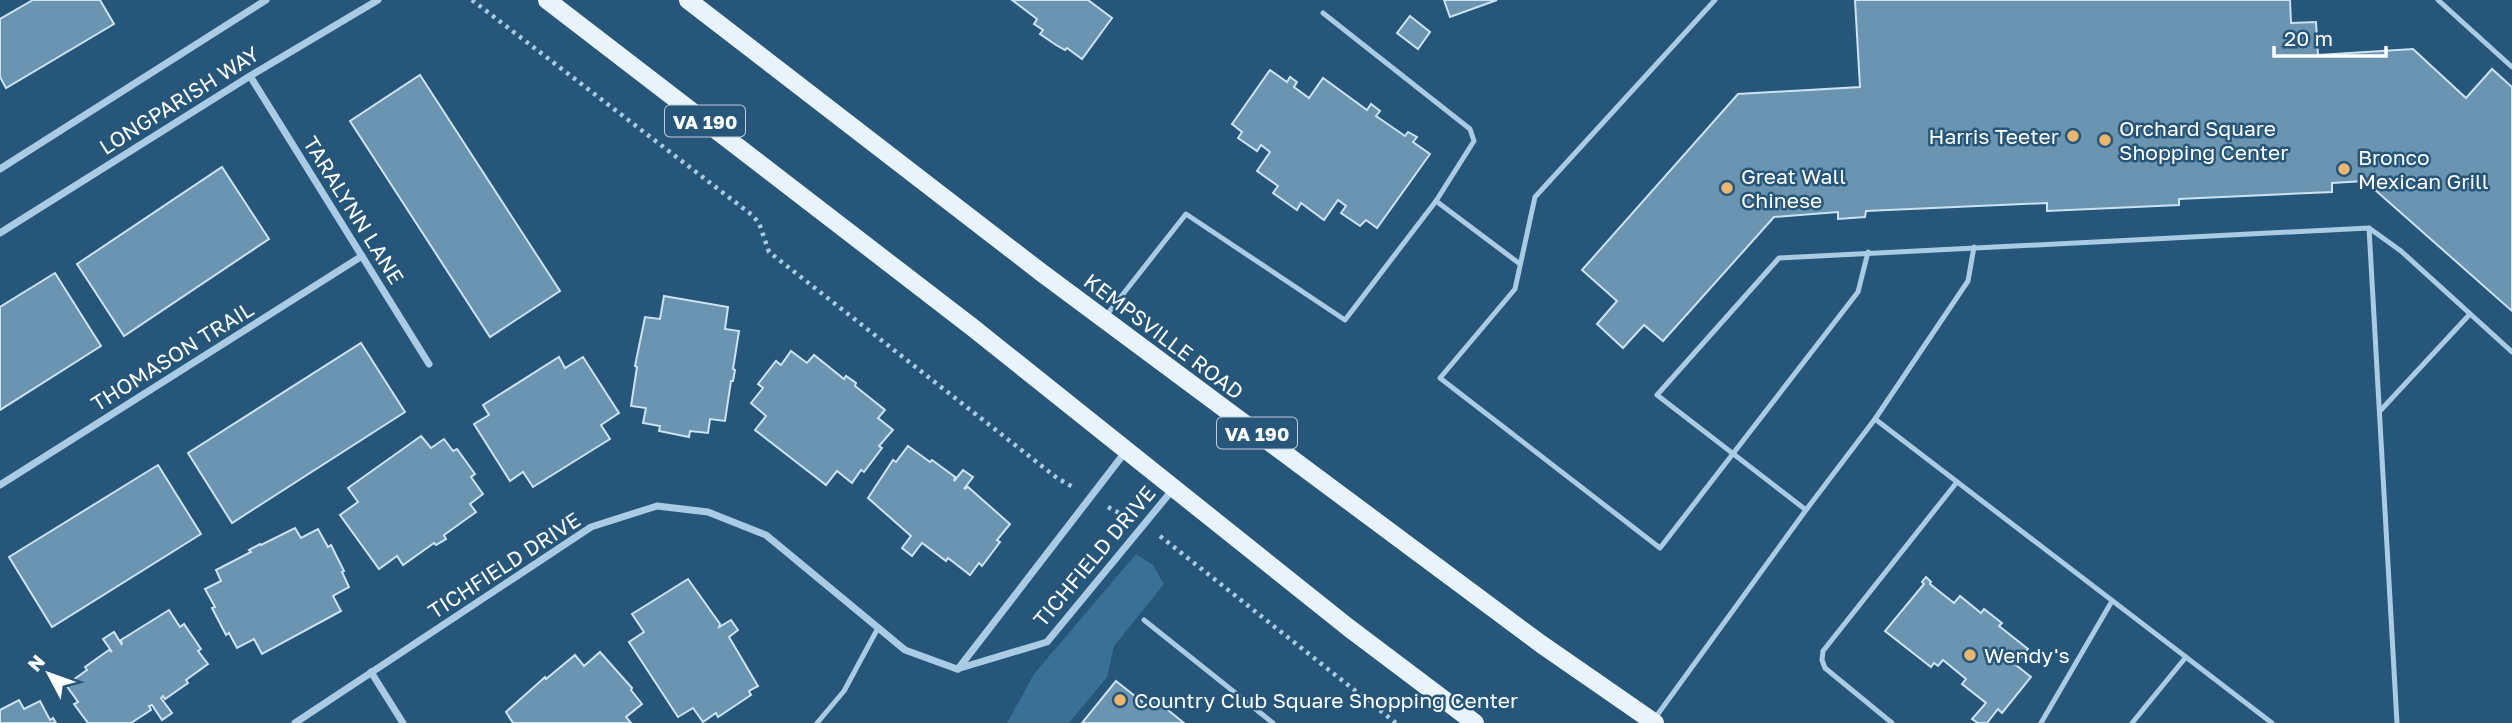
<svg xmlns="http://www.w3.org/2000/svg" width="2512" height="723" font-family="'Golos Text',sans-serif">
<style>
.green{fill:#3a7096}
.building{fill:#6b94b1;stroke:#cce3f3;stroke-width:2}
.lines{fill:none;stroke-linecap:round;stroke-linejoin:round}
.path{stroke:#a9cbe3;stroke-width:4.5;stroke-dasharray:3.5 5;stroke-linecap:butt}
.lane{stroke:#a9cbe3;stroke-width:5}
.street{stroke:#a9cbe3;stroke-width:7}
.primary{stroke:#e8f3fc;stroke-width:18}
.poi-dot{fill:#ebb66f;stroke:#265679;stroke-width:2.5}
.labels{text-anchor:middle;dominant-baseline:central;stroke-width:5;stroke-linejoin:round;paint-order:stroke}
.shield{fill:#265679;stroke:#beccd7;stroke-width:2}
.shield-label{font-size:19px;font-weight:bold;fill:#fff}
.street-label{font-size:21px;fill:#fff;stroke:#265679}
.poi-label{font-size:21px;fill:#fff;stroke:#265679;text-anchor:start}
</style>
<rect width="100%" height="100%" fill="#265679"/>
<polygon class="green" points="1136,554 1153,565 1164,584 1114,646 1107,677 1069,723 1007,723 1034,674"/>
<g class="building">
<polygon points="33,0 100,0 114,24 6,88 0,77 0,19"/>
<polygon points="1012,0 1088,0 1112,18 1082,59 1067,48 1065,50 1056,45 1040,34 1043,30 1034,24 1037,19"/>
<polygon points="1444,0 1497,0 1450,17"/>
<polygon points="1855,0 2290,0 2291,23 2316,22 2318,55 2413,49 2466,98 2492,69 2512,87 2512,311 2365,181 2332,183 2332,192 2179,199 2179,205 2047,211 2047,203 1866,211 1865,217 1838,219 1838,212 1774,217 1663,341 1644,325 1623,348 1597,324 1617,301 1582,270 1738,94 1860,87"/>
<polygon points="1410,16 1430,32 1418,49 1397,33"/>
<polygon points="1270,70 1287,82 1290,77 1297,82 1294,87 1309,98 1323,78 1367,110 1371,104 1380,111 1376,116 1405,136 1408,132 1417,137 1413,142 1430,154 1377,228 1366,220 1360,226 1341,213 1346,206 1338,200 1324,220 1301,203 1297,210 1273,193 1278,186 1257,171 1270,152 1261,145 1257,151 1238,138 1242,132 1232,124"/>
<polygon points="420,75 560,291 490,337 350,121"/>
<polygon points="222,167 269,239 124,336 77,264"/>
<polygon points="55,273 101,346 0,410 0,307"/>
<polygon points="664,296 728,307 725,329 739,331 733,369 735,370 733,381 731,381 725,421 710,419 708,433 690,431 689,437 659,431 660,426 643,423 646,408 631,406 637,367 635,366 645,317 660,319"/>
<polygon points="361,343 405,412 232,523 188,453"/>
<polygon points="791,351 807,363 814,355 844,379 846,376 856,383 855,386 885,410 878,418 893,430 879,446 882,448 864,472 861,470 852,483 837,471 826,485 755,430 766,416 751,403 763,388 758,384 776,361 781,365"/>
<polygon points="559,357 565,368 583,357 619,413 601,425 610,439 533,487 523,472 510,481 474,424 489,415 483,405"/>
<polygon points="421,436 431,448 444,439 453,451 457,449 475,474 471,477 483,494 470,504 476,512 444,535 446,539 436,545 434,543 403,565 397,556 379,569 340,515 358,502 348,488"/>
<polygon points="908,446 930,462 932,460 955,477 954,481 963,470 973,477 964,489 968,487 1010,524 997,540 1000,542 982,566 979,563 970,575 948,558 946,561 922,543 912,556 902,548 911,536 868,498 893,460 896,462"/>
<polygon points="158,465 201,534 52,627 9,557"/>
<polygon points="295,528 301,538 318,529 328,547 331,545 344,571 342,572 349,587 333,596 341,611 262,654 254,639 237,648 229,633 226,635 212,608 215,607 205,589 221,581 216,570 251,552 249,550 260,544 261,545"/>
<polygon points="1926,577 1931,582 1930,584 1954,603 1960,596 1981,613 1984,609 2002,623 1999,626 2028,649 2016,665 2031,677 2002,713 1998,709 1987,723 1978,723 1972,719 1986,703 1962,684 1966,679 1943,660 1938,666 1934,663 1931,667 1885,631 1924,584 1922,582"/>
<polygon points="688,579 720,624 719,627 731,620 738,630 729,637 758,686 749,691 751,695 718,717 716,713 703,722 693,708 678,717 629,642 644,632 632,614"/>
<polygon points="169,610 180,627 184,624 201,649 198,651 208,664 186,680 188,683 165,699 163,696 161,698 172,713 162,720 152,705 149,706 151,710 131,723 88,723 74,704 78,702 66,685 87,670 85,667 109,650 112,652 103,639 114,632 122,645 121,640"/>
<polygon points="600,652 632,688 631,690 642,704 626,717 631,723 513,723 506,712 545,677 546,679 575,655 584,666"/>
<polygon points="1116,681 1145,704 1152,697 1184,723 1082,723"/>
<polygon points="19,700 24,709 40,701 50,720 53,718 56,723 0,723 0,710"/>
</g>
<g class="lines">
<g class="path">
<polyline points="472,0 752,215 759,223 769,252 1057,478 1073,487"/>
<polyline points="1108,507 1125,516"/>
<polyline points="1160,536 1396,723"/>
</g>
<g class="lane">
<polyline points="1715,0 1535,197 1515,289 1440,378 1660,548 1858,292 1868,252"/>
<polyline points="2438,0 2512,67"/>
<polyline points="1323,13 1470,129 1474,141 1436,201 1520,264"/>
<polyline points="2369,228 2397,723"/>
<polyline points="1105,317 1186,214 1345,320 1436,201"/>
<polyline points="2380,411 2470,314"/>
<polyline points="1875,419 2272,723"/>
<polyline points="1806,510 1657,395 1779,258 2369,228 2401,251 2512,352"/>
<polyline points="1144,620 1273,723"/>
<polyline points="1655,718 1806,510 1875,419 1968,281 1974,247"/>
<polyline points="817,723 844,691 878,628"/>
<polyline points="1892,723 1825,668 1822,660 1823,651 1957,482"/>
<polyline points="2041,723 2112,601"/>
<polyline points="2132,723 2186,657"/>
</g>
<g class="street">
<polyline points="250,76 429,364"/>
<polyline points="0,169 266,0"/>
<polyline points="0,233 250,76 378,0"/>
<polyline points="0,485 362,256"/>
<polyline points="958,669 1126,451"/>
<polyline points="371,672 403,723"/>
<polyline points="295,723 591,527 657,506 708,512 766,535 905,650 957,669 1047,642 1174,488"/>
</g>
<g class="primary">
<polyline points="547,0 972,327 1349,628 1475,723"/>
<polyline points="688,0 1042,273 1541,644 1655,723"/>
</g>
</g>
<g class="poi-dot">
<circle cx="2073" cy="136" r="7"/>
<circle cx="2105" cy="140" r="7"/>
<circle cx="2344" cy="169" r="7"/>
<circle cx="1727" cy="188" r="7"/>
<circle cx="1970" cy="655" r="7"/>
<circle cx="1120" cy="700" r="7"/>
</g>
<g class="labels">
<g class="shield">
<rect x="665" y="105.5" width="80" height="31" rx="5"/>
<rect x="1217" y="417.5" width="80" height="31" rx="5"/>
</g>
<g class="shield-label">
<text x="705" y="121">VA 190</text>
<text x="1257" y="433">VA 190</text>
</g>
<g class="street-label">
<text transform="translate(179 100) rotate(-32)">LONGPARISH WAY</text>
<text transform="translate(354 210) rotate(58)">TARALYNN LANE</text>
<text transform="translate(1164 336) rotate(37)">KEMPSVILLE ROAD</text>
<text transform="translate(172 356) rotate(-32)">THOMASON TRAIL</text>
<text transform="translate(1094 556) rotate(-50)">TICHFIELD DRIVE</text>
<text transform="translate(504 565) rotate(-33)">TICHFIELD DRIVE</text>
</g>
<g class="poi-label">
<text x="2119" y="128">Orchard Square<tspan x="2119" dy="24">Shopping Center</tspan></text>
<text x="2059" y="136" text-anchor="end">Harris Teeter</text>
<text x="2358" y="157">Bronco<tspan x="2358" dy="24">Mexican Grill</tspan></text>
<text x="1741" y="176">Great Wall<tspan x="1741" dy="24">Chinese</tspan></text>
<text x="1984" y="655">Wendy's</text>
<text x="1134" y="700">Country Club Square Shopping Center</text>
</g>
</g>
<g transform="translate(49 674) rotate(311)" stroke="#265679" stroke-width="5" paint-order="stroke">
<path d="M0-5L12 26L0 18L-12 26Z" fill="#ffffff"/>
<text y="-10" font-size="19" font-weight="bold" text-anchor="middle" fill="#ffffff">N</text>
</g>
<path d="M2274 46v10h112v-10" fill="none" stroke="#ffffff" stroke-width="3.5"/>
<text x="2284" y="46" font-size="21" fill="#ffffff" stroke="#265679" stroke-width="5" paint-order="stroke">20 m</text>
</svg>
